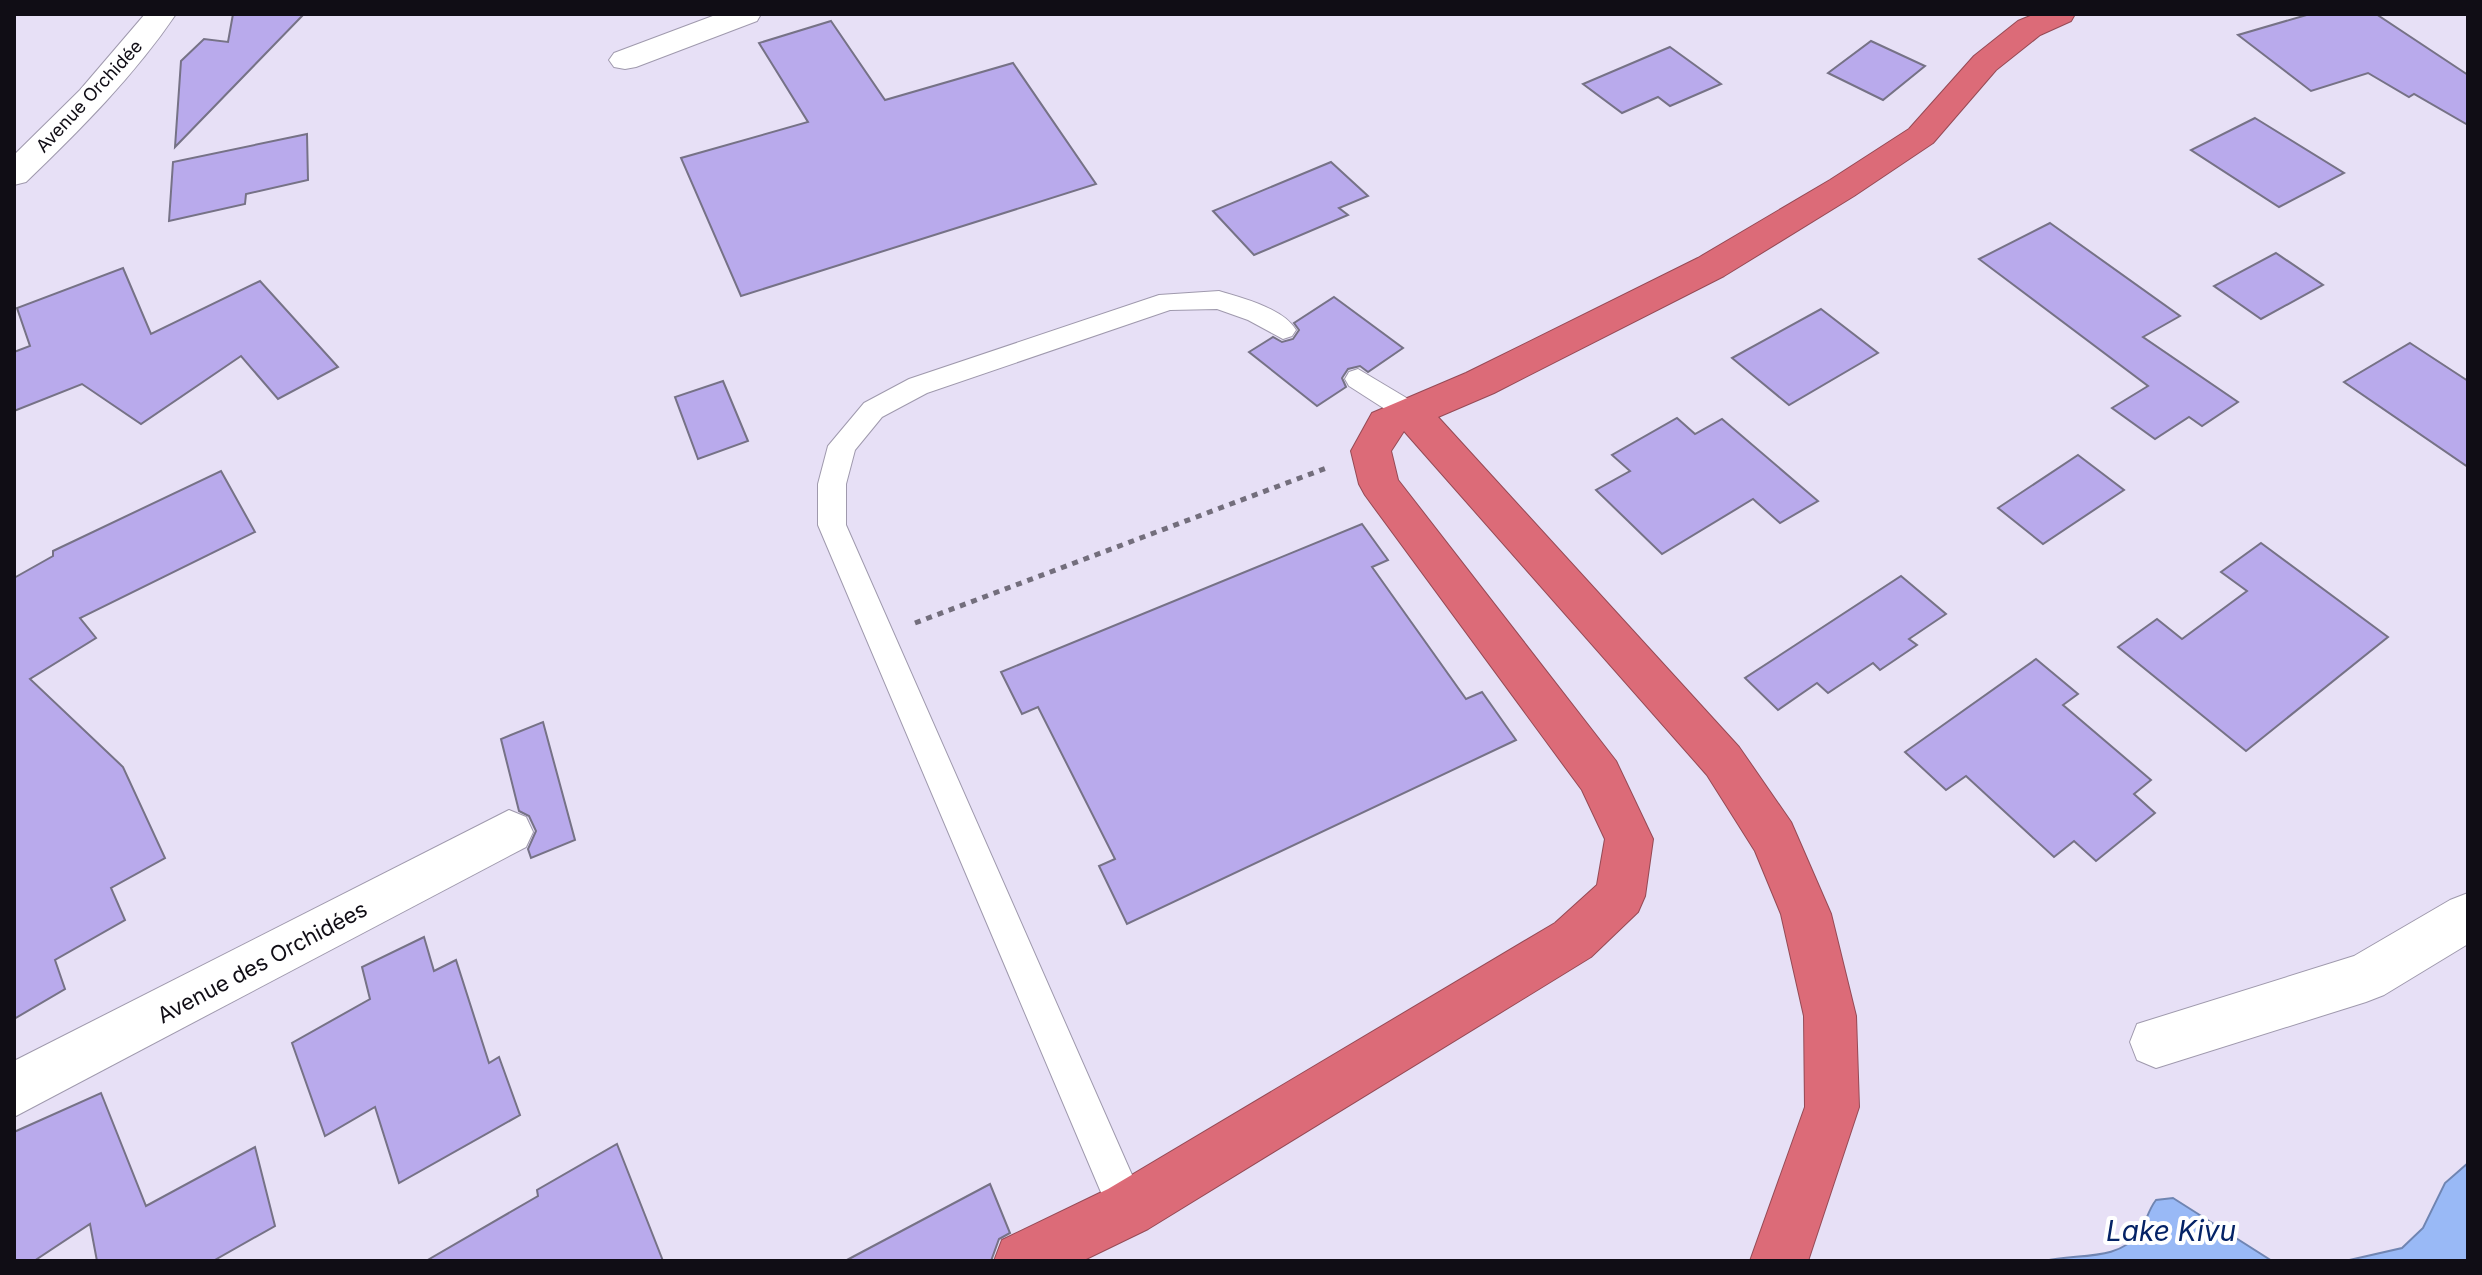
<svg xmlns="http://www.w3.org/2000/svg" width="2482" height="1275" font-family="Inter,sans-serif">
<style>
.water{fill:#99b9f6;stroke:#7085b2;stroke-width:2}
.building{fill:#b9aaec;stroke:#767286;stroke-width:2}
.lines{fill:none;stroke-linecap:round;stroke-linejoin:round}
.lane-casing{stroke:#9f99ad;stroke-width:2}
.street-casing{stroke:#9f99ad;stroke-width:2}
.highway-casing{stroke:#954a55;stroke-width:2}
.path{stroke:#736e7c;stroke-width:5;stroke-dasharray:6 6;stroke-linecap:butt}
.lane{fill:#fff;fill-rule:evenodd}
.street{fill:#fff;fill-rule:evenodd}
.highway{fill:#dc6b78;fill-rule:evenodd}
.labels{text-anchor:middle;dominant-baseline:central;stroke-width:8;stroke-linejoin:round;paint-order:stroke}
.far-street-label{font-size:18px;fill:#100d15;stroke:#fff}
.street-label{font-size:22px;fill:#100d15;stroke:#fff}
.near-water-label{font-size:28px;font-style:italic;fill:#052366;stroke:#fff}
</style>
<rect width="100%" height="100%" fill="#e7e0f6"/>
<g class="water">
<polygon points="2468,1163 2468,1261 2345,1261 2402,1248 2423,1228 2445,1183"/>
<path d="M 2173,1198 L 2272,1261 L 2045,1261 C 2075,1253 2118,1262 2139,1233 C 2146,1223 2148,1210 2156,1200 Z"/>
</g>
<g class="building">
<polygon points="233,14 304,14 175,147 181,61 204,39 228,42"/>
<polygon points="2310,14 2376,14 2468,75 2468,125 2414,94 2409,97 2368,73 2311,91 2238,35"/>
<polygon points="831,21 885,100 1013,63 1096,184 741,296 681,158 808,122 759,43"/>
<polygon points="1871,41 1925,66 1883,100 1828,73"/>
<polygon points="1670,47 1721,84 1670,106 1658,97 1622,113 1583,84"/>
<polygon points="2255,118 2344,173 2279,207 2191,150"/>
<polygon points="307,134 308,180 246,194 245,204 169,221 173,162"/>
<polygon points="1331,162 1368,196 1339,208 1348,215 1254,255 1213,211"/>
<polygon points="2050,223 2180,316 2143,337 2238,402 2202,426 2189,417 2155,439 2112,408 2148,386 1979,259"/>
<polygon points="2276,253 2323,285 2261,319 2214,286"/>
<polygon points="123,268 151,334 260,281 338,367 278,399 241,356 141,424 82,384 14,411 14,352 30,346 17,308"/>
<polygon points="1334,297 1403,348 1368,372 1360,366 1348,369 1342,378 1346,387 1317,406 1249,352 1273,337 1282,342 1293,339 1299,330 1294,323"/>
<polygon points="1821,309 1878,353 1789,405 1732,358"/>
<polygon points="2410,343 2468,381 2468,467 2344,382"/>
<polygon points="723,381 748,441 698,459 675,397"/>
<polygon points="1677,418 1695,434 1722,419 1818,501 1780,523 1753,499 1662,554 1596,490 1630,471 1612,455"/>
<polygon points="2078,455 2124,490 2043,544 1998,508"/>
<polygon points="221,471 255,532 80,618 96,638 30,679 123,767 165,858 111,888 125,920 55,960 65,989 14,1019 14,578 53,556 53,551"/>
<polygon points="1362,524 1388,560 1372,567 1466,699 1482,692 1516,740 1127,924 1099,866 1115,859 1038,707 1022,714 1001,672"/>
<polygon points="2261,543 2388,637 2246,751 2118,647 2157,619 2182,639 2247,591 2221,572"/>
<polygon points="1901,576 1946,614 1909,639 1917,645 1880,670 1873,663 1828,693 1817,683 1778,710 1745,678"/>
<polygon points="2036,659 2078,694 2063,705 2151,780 2134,794 2155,813 2096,861 2074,841 2054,857 1966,776 1946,790 1905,752"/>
<polygon points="543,722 575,840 531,858 528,849 536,831 529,816 519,811 501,739"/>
<polygon points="424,937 434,971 456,960 489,1063 499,1057 520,1115 399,1183 375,1107 325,1136 292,1043 370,999 362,967"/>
<polygon points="101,1093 146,1206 255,1147 275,1226 213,1261 97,1261 90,1224 34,1261 14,1261 14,1132"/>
<polygon points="617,1144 663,1261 426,1261 538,1196 537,1190"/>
<polygon points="990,1184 1010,1233 999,1239 991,1261 845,1261"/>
</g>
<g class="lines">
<defs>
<g id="lane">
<path d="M 1219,291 C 1242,298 1283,308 1296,330 L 1292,336 L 1283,339 L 1248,320 L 1217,309 L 1170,310 L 927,393 L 882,417 L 855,450 L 846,484 L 846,525 L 1147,1209 L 1142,1223 L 1128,1228 L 1114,1223 L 818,525 L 818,484 L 828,446 L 864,403 L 909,379 L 1159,295 Z"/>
<polygon points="1358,369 1420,406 1424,413 1420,420 1411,423 1402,420 1349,386 1345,379 1349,372"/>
</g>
<g id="street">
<path d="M 145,14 L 176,14 C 134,76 80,130 26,182 L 14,185 L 14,155 L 80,90 Z"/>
<polygon points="718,14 761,14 757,21 636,67 625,69 614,67 609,60 614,53"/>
<polygon points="509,810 526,817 533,832 526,847 14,1117 14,1061"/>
<polygon points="2468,893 2468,944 2384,995 2366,1002 2156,1068 2137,1060 2130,1042 2137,1024 2354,956 2450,900"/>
</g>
<polygon id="highway" points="2035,14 2075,14 2071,21 2040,35 1996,70 1933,143 1854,196 1724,276 1494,393 1438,417 1739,747 1791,822 1798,838 1831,914 1856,1016 1859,1107 1808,1261 1750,1261 1805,1107 1804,1016 1781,914 1755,851 1707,775 1404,431 1391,451 1398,480 1616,761 1653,839 1645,896 1638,912 1591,957 1148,1229 1082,1261 994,1261 1002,1240 1108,1189 1555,923 1597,885 1605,839 1582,790 1365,495 1359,484 1351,451 1372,413 1466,373 1698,258 1830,180 1909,129 1974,56 2018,21"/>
</defs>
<use href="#lane" class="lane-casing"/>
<use href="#street" class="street-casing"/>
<use href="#highway" class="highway-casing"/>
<polyline class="path" points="915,623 1329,467"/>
<use href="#lane" class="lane"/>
<use href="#street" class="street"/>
<use href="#highway" class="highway"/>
</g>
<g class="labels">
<g class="far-street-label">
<text transform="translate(89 96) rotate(-47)">Avenue Orchidée</text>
</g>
<g class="street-label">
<text transform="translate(262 962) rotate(-28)">Avenue des Orchidées</text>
</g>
<g class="near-water-label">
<text x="2171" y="1231">Lake Kivu</text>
</g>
</g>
<rect width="2482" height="1275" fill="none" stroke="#100d15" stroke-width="32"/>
</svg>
